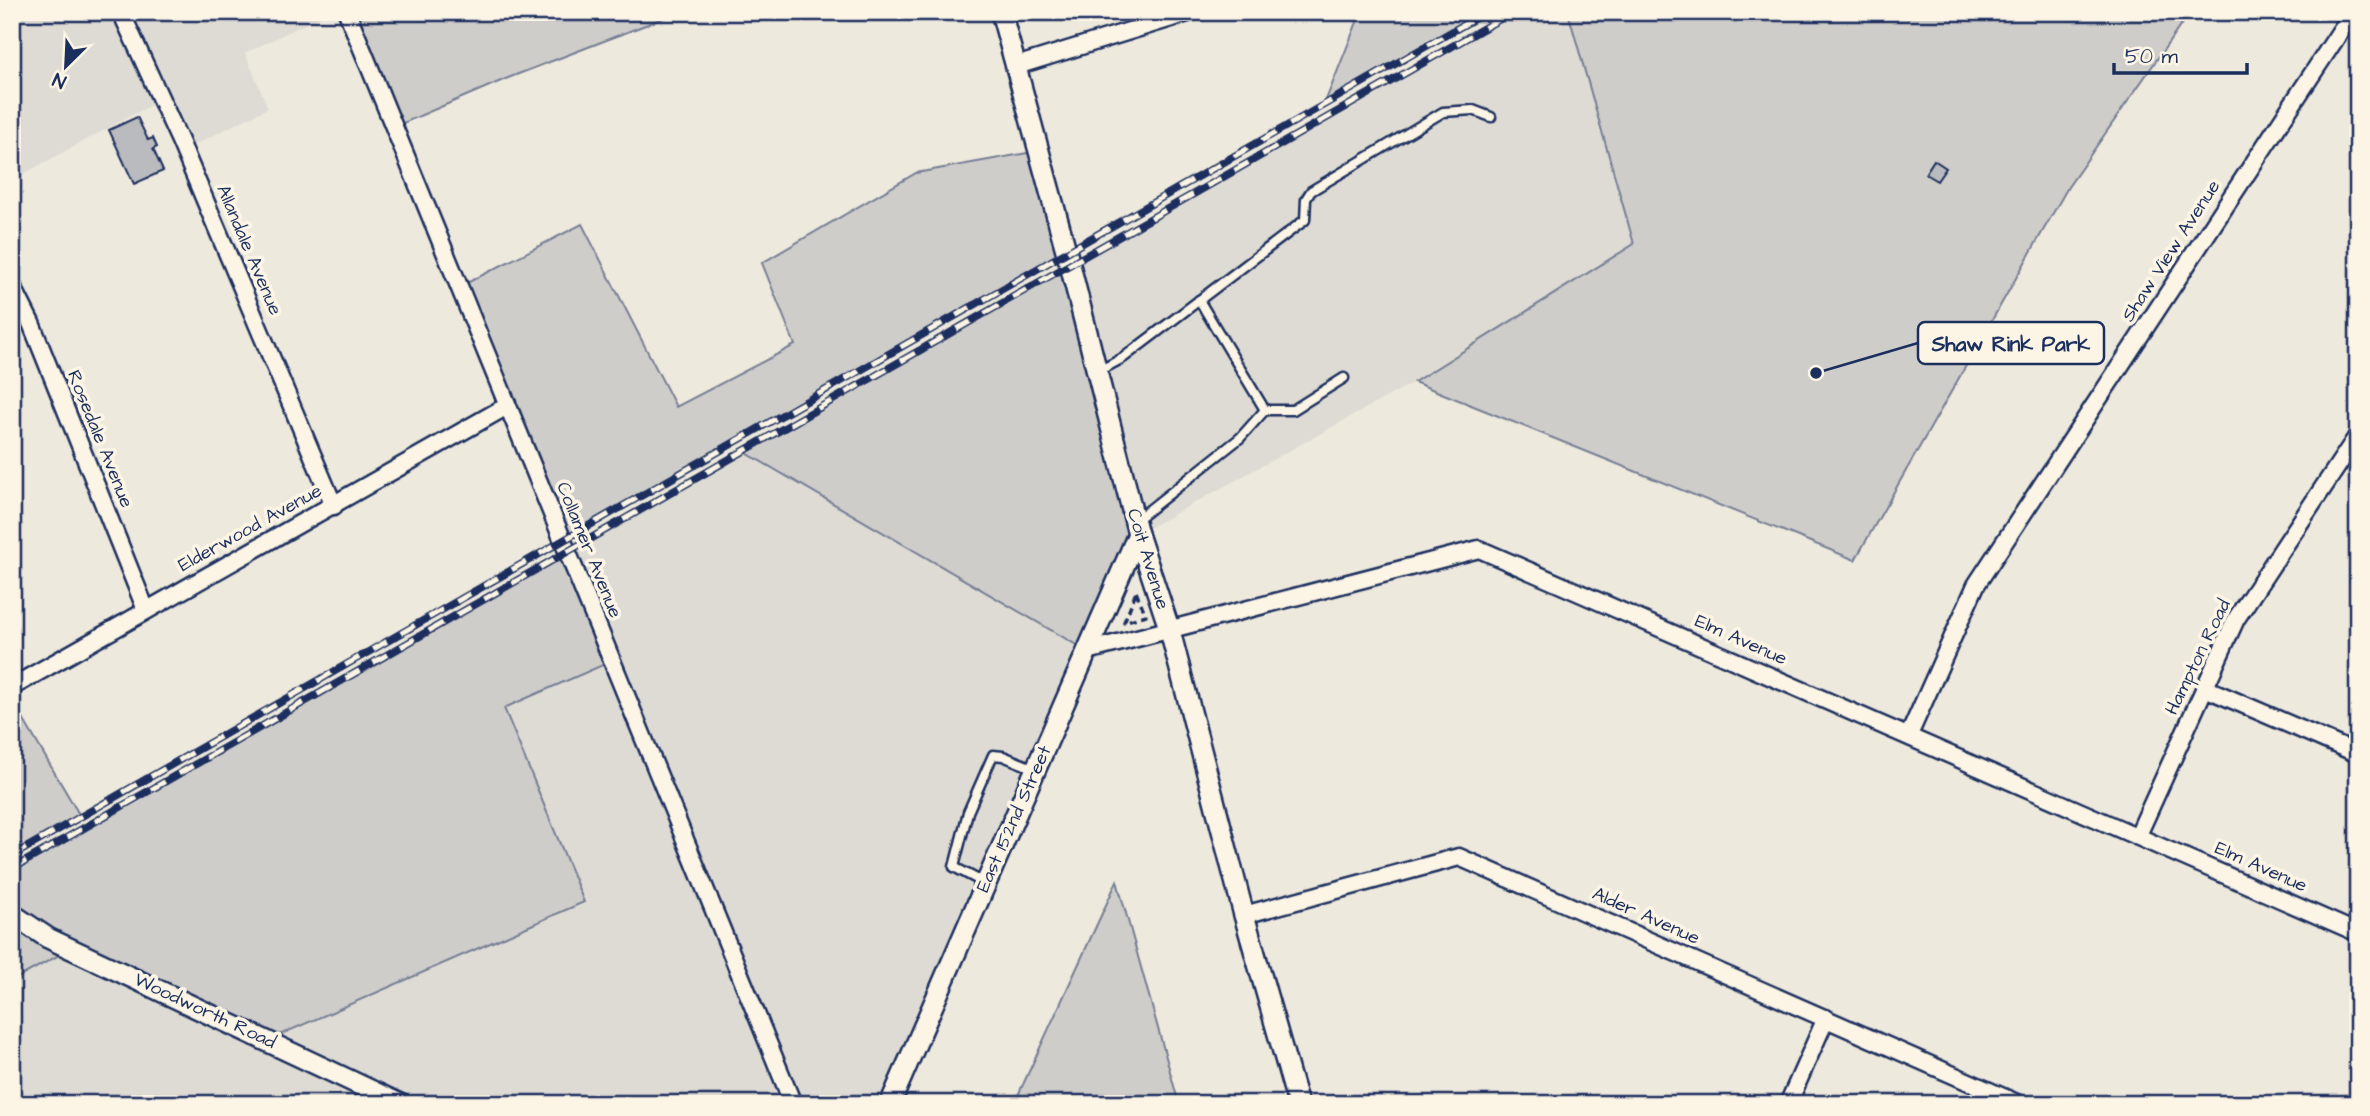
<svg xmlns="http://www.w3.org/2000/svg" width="2370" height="1116" font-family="'Architects Daughter',sans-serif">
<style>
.built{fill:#dedbd4}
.green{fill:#cfcdca;stroke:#757e94;stroke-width:2}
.building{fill:#babbbe;stroke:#1b2f5e;stroke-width:2}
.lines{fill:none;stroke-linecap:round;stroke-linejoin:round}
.service-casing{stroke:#1b2f5e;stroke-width:13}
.minor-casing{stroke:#1b2f5e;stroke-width:21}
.tertiary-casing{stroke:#1b2f5e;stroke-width:24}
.path{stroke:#1b2f5e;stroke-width:3.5;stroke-dasharray:7 5;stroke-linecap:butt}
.service{stroke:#fcf5e5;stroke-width:8}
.minor{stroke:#fcf5e5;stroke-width:16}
.tertiary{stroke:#fcf5e5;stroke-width:19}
.rail-casing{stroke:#1b2f5e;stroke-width:8}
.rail{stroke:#fcf5e5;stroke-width:5;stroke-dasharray:16;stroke-linecap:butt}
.labels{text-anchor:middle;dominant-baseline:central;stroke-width:7;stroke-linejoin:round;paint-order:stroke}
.street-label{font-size:19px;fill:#1b2f5e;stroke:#fcf5e5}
.leader{fill:none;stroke:#1b2f5e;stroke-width:2.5}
.callout-dot{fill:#1b2f5e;stroke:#fcf5e5;stroke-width:2.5}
.callout{fill:#fcf5e5;stroke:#1b2f5e;stroke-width:2.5}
.callout-label{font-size:21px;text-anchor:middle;font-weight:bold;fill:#1b2f5e}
</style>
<rect width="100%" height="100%" fill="#eee9dd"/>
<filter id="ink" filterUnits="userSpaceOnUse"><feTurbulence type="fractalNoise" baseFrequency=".0143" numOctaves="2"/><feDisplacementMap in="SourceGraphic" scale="14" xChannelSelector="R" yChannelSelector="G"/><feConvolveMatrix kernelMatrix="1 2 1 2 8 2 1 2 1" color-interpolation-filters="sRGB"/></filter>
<g filter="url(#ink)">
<g class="built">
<polygon points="12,12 330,12 245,53 268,108 184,150 160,100 12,180"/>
<polygon points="1512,12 1568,12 1634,244 1414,382 1138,534 1070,265"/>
<polygon points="743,451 1087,651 890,1104 12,1104 12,981 70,949 583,902 504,707 568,554 584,541"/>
</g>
<g class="green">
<polygon points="347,12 679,12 508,78 394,127"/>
<polygon points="1361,12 1486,12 1324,105"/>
<polygon points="1568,12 2190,12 2068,187 1855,560 1414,382 1634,244"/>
<polygon points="1039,151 1066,249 1039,268 562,540 459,287 582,224 676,407 795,345 762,263 916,173"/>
<polygon points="1070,265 1138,534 1087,651 743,451"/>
<polygon points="568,554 612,661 504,708 584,902 268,1040 70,949 12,981 12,869 543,565"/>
<polygon points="12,700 80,816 12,856"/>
<polygon points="1117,881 1179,1104 1014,1104"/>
</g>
<g class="building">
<polygon points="137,117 148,140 153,138 157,147 153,149 163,171 134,184 109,130"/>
<polygon points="1934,160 1946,168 1937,181 1925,174"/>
</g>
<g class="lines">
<defs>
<g id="service">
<polyline points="1199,300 1265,410"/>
<polyline points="1097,372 1123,358 1305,220 1306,199 1311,191 1443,112 1473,110 1491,117"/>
<polyline points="1135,521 1240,438 1265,410 1293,410 1344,378"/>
<polyline points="986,884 954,867 968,812 993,755 1003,756 1035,769"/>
</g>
<g id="minor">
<polyline points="121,12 180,141 334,506"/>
<polyline points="347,12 793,1104"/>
<polyline points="1016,66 1191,12"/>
<polyline points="12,285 31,323 146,610"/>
<polyline points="1087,651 1479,549 2358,933"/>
<polyline points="12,687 507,406"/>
<polyline points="2205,688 2358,754"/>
<polyline points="1909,735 1976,585 2353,12"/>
<polyline points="2138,835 2236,619 2358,435"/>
<polyline points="1244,915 1459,857 2019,1104"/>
<polyline points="1788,1104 1826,1018"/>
</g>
<g id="tertiary">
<polyline points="1001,12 1070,265 1138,534 1170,631 1244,915 1298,1104"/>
<polyline points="12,914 48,938 400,1104"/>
<polyline points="890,1104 1138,534"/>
</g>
</defs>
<use href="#service" class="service-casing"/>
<use href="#minor" class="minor-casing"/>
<use href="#tertiary" class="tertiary-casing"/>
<polygon class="path" points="1136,592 1146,615 1124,622"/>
<use href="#service" class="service"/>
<use href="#minor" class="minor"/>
<use href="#tertiary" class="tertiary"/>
<defs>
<g id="rail">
<polyline points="12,856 1486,12"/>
<polyline points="12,869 1512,12"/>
</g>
</defs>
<use href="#rail" class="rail-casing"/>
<use href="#rail" class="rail"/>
</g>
</g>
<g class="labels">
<g class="street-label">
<text transform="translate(249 250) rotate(67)">Allandale Avenue</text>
<text transform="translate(2171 251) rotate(-57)">Shaw View Avenue</text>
<text transform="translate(100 439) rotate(68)">Rosedale Avenue</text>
<text transform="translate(250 528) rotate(-29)">Elderwood Avenue</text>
<text transform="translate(589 550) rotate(68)">Collamer Avenue</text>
<text transform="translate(1148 559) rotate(73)">Coit Avenue</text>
<text transform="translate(1741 640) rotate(24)">Elm Avenue</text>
<text transform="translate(2198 657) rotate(-64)">Hampton Road</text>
<text transform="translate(1014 819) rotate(-66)">East 152nd Street</text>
<text transform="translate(2261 867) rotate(24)">Elm Avenue</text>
<text transform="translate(1646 916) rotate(24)">Alder Avenue</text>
<text transform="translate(205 1011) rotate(25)">Woodworth Road</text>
</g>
</g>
<path class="leader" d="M1816 373L1918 343"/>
<circle class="callout-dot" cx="1816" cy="373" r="7"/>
<rect class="callout" x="1918" y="322" width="186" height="42" rx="7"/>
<g class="callout-label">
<text x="2011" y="351">Shaw Rink Park</text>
</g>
<rect width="2370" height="1116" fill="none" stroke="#fcf5e5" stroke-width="42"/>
<rect x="21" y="21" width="2328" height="1074" fill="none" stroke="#1b2f5e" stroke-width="2.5" filter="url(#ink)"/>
<g transform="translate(66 66) rotate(204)" stroke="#fcf5e5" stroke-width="5" paint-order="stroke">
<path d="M0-5L12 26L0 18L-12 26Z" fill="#1b2f5e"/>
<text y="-10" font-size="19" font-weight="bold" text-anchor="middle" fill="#1b2f5e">N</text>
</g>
<path d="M2114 63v10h133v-10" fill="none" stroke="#1b2f5e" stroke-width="3.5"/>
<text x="2125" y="63" font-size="21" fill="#1b2f5e" stroke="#fcf5e5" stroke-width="5" paint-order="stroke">50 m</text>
</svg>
